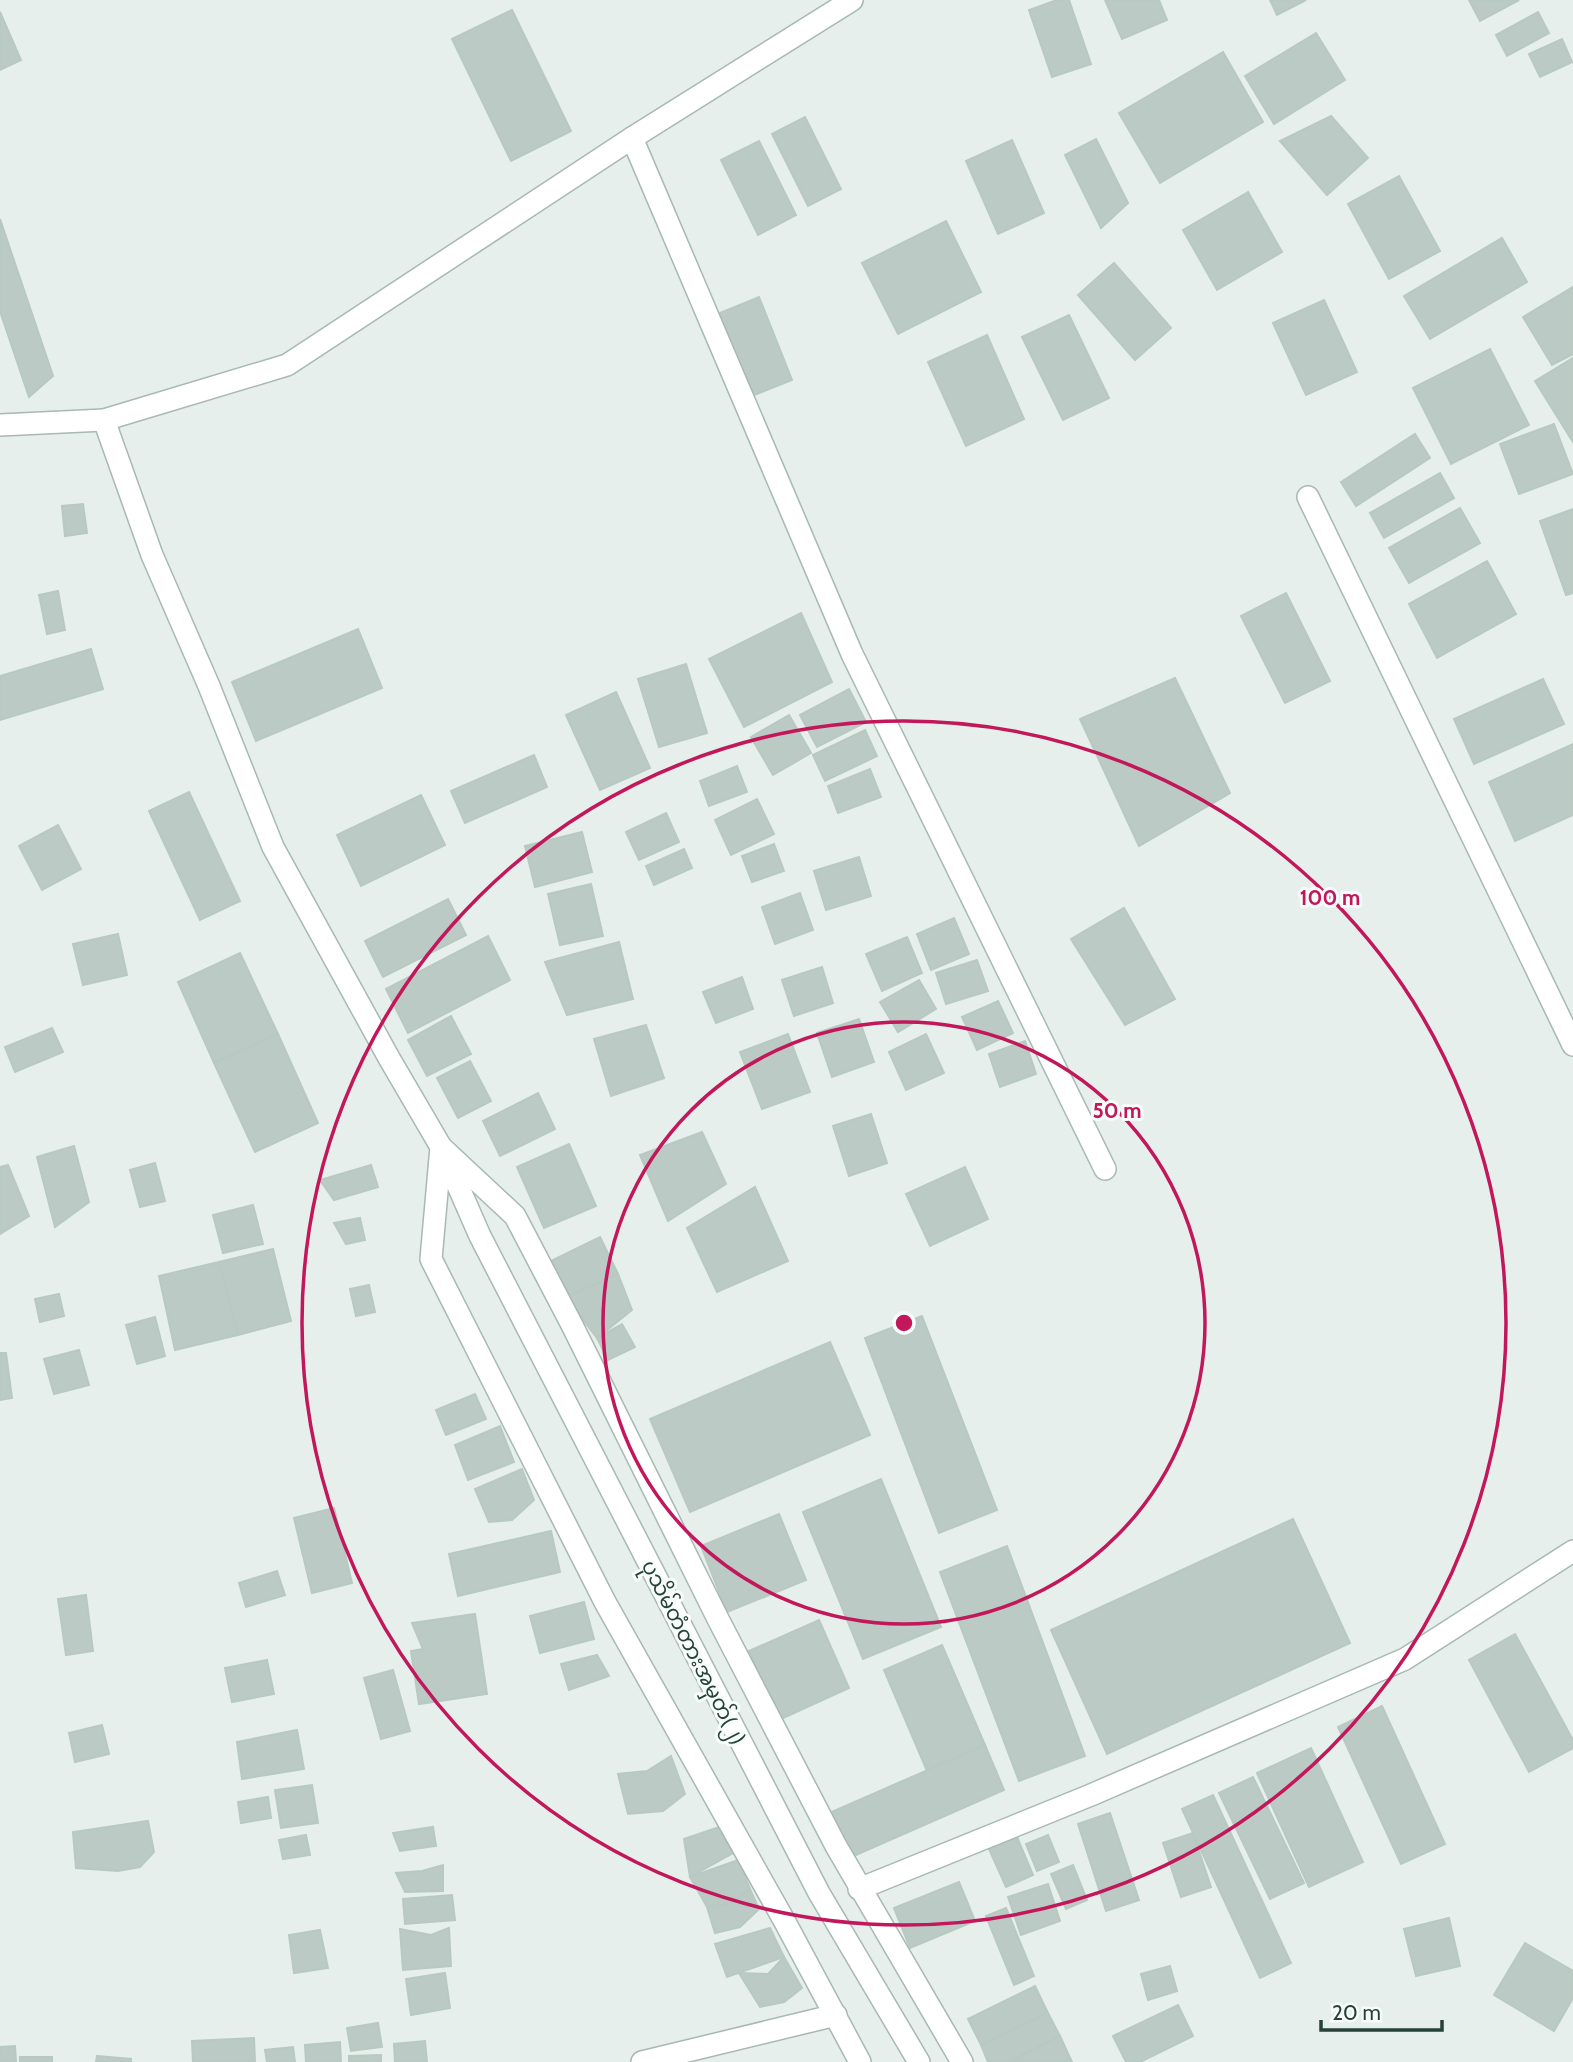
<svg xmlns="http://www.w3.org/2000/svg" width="1573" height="2062" font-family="Cabin,'Noto Sans Myanmar',sans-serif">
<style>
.building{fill:#bbcac4;stroke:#b8c9c2;stroke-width:2}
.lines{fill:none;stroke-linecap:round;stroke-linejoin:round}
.minor-casing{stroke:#a8b8b2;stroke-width:24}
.tertiary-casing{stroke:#a8b8b2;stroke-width:24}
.minor{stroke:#fff;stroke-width:21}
.tertiary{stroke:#fff;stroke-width:21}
.ring{fill:none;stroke:#c2185b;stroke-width:3.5}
.labels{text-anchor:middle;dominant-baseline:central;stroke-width:6;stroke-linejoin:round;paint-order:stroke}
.street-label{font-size:21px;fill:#24423a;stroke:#f7fbf9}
.centre{fill:#c2185b;stroke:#f7fbf9;stroke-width:3.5}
.ring-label{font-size:21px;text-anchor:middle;font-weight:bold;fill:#c2185b;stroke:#f7fbf9;stroke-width:6;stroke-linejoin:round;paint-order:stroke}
</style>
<rect width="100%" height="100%" fill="#e6efeb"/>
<g class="building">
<polygon points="1057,0 1069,0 1091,64 1052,77 1029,10"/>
<polygon points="1105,0 1159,0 1167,20 1122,39"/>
<polygon points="1270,0 1306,0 1277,15"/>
<polygon points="1469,0 1519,0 1480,21"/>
<polygon points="512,10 571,131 511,161 452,39"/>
<polygon points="0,12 21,60 0,70"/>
<polygon points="1538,12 1549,33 1507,56 1496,35"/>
<polygon points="1316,33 1345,80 1274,124 1245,76"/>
<polygon points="1562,39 1572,62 1540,77 1529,54"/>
<polygon points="1223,52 1263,122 1160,183 1119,113"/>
<polygon points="1331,116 1368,158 1327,195 1280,141"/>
<polygon points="805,117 841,189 808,206 772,134"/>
<polygon points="1096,139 1128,203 1101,228 1065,155"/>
<polygon points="1012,140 1044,213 998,234 966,161"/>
<polygon points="759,141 796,215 758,235 721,160"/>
<polygon points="1399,176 1440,251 1389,279 1348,204"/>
<polygon points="1248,192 1282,252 1217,290 1183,230"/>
<polygon points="0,219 53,376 29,397 0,311"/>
<polygon points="946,221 981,292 898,334 862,263"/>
<polygon points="1502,238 1527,282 1430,339 1404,296"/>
<polygon points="1114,263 1171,328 1135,360 1078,295"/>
<polygon points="1573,287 1573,354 1552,365 1523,317"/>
<polygon points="759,297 792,380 747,398 715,315"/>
<polygon points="1324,300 1357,372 1306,395 1273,323"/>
<polygon points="1069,315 1109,398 1063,420 1022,337"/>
<polygon points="987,335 1024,419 966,446 928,362"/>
<polygon points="1490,349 1529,425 1451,464 1413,388"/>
<polygon points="1573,358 1573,442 1535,381"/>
<polygon points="1554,424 1573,474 1519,494 1500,444"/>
<polygon points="1415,434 1430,458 1356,506 1341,482"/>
<polygon points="1440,473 1454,498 1384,538 1370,513"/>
<polygon points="83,504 87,533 65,536 62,506"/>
<polygon points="1460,508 1480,543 1409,583 1389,548"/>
<polygon points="1573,509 1573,593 1566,595 1540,521"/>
<polygon points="1487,561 1516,614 1437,658 1409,604"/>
<polygon points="58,591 65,630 47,634 39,595"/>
<polygon points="1286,593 1330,681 1285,703 1241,616"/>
<polygon points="801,613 832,682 744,727 709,659"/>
<polygon points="358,629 382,688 256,741 232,682"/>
<polygon points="91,649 103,689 0,720 0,676"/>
<polygon points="686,664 707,733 659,747 638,679"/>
<polygon points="1175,678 1230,793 1139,846 1080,719"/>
<polygon points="1543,679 1564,724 1474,764 1454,719"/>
<polygon points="849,689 866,722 817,747 800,715"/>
<polygon points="616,692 650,768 600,790 566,715"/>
<polygon points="789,715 811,753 773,775 751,737"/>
<polygon points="865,730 877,756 825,781 813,755"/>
<polygon points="1573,744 1573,815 1515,841 1489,782"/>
<polygon points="534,755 547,787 465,823 451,791"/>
<polygon points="737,766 747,792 709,806 700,781"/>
<polygon points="870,769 881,797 838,813 828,786"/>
<polygon points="189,792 240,901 200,920 149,811"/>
<polygon points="421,795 445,845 361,886 337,835"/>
<polygon points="757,799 774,834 731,855 715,820"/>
<polygon points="666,813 679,842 639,860 626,832"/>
<polygon points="58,825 81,869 42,890 19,846"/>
<polygon points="582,832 592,872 535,887 525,846"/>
<polygon points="774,844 784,871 752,882 742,856"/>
<polygon points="684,849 692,868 654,885 646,866"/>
<polygon points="859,857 871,896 826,910 814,871"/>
<polygon points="591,884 603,936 560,945 548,894"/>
<polygon points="800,893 813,930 775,944 762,907"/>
<polygon points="448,899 466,935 383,977 365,941"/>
<polygon points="1124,908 1175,999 1125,1025 1071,939"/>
<polygon points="954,918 969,954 931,970 917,934"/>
<polygon points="118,934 127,975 83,985 73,944"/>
<polygon points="488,936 510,980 408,1033 386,989"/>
<polygon points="907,937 922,973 882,991 866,954"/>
<polygon points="619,942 633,999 567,1015 545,962"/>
<polygon points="240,953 278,1034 214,1063 178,982"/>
<polygon points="977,960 988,991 946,1004 936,973"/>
<polygon points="822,967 833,1003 794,1016 782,980"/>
<polygon points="742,977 753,1009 716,1023 703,992"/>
<polygon points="919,980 936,1009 898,1032 880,1002"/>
<polygon points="998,1001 1013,1033 977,1050 962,1017"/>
<polygon points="451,1016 471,1054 427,1076 408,1040"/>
<polygon points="859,1019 874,1062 832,1077 817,1033"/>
<polygon points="646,1025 664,1078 611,1096 594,1039"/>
<polygon points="52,1028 63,1052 15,1072 5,1047"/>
<polygon points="278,1034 318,1123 255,1152 214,1063"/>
<polygon points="788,1034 810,1092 762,1109 740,1052"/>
<polygon points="926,1034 944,1073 906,1090 889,1052"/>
<polygon points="1025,1041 1036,1074 1000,1087 989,1054"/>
<polygon points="470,1061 491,1101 458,1118 437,1078"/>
<polygon points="538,1093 555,1129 500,1156 483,1121"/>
<polygon points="871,1114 887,1163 849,1176 833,1126"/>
<polygon points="702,1132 726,1184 668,1221 640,1155"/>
<polygon points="569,1144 596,1206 544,1228 517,1167"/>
<polygon points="74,1146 89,1202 55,1227 37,1157"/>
<polygon points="155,1163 165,1201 140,1207 130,1170"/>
<polygon points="8,1165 29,1216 0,1234 0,1167"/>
<polygon points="371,1165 378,1187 334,1200 320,1180"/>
<polygon points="965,1167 988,1219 930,1246 906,1194"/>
<polygon points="755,1187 788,1261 717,1292 687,1228"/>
<polygon points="253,1205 263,1244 223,1253 213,1215"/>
<polygon points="360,1218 365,1240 346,1244 334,1223"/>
<polygon points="600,1237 618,1274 566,1297 551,1261"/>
<polygon points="273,1249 291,1321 238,1335 219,1262"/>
<polygon points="219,1262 238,1335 175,1350 159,1276"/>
<polygon points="618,1274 632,1310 597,1338 566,1297"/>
<polygon points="369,1285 375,1312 356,1316 350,1289"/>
<polygon points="59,1294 64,1316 40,1322 35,1299"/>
<polygon points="922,1316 997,1510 939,1533 865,1338"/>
<polygon points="155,1317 165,1356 137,1364 126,1325"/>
<polygon points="622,1324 635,1347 608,1360 597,1338"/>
<polygon points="830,1342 870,1435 690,1512 650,1419"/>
<polygon points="79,1350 89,1385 54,1394 44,1359"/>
<polygon points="0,1353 6,1353 12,1398 0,1400"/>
<polygon points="475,1394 486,1419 446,1435 436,1410"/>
<polygon points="500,1426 514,1462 468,1480 455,1445"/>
<polygon points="522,1469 534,1500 512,1520 489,1522 475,1489"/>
<polygon points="881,1479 941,1627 863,1659 803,1512"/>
<polygon points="334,1508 352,1583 312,1593 294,1518"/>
<polygon points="779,1514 806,1580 727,1612 701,1546"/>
<polygon points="1293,1519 1350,1643 1107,1754 1051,1630"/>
<polygon points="551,1531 560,1572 458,1596 449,1554"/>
<polygon points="1007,1546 1085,1756 1019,1781 940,1572"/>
<polygon points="277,1571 285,1595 246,1607 239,1583"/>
<polygon points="86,1595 93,1651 66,1655 58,1599"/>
<polygon points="584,1602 594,1639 540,1653 530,1616"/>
<polygon points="475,1614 487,1694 419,1704 411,1651 423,1649 412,1623"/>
<polygon points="819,1620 849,1688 779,1720 749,1651"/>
<polygon points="1515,1634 1573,1740 1573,1748 1529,1772 1469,1660"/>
<polygon points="942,1645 985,1745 927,1771 884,1670"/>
<polygon points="597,1655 609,1676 569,1690 561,1664"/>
<polygon points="267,1660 274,1694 232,1702 225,1668"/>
<polygon points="393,1670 410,1731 381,1739 364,1678"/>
<polygon points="1382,1706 1445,1844 1401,1864 1338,1727"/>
<polygon points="102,1725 109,1754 75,1762 69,1733"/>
<polygon points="297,1730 304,1769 242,1779 237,1742"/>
<polygon points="985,1745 1004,1790 847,1859 827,1814"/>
<polygon points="1311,1748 1363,1862 1309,1887 1257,1773"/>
<polygon points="671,1756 685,1794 663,1811 628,1814 618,1774 647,1771"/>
<polygon points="1253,1777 1304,1883 1270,1899 1219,1793"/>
<polygon points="312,1785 318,1823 281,1828 275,1790"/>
<polygon points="1213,1795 1291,1963 1260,1978 1182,1809"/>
<polygon points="268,1797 271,1818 241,1823 238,1802"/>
<polygon points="1110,1813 1139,1900 1106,1911 1078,1824"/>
<polygon points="148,1821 154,1852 140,1867 118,1871 76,1868 73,1832"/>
<polygon points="728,1824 735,1852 690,1877 684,1839"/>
<polygon points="433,1827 436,1846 400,1851 393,1833"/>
<polygon points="1193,1833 1211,1887 1181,1897 1163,1843"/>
<polygon points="306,1835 310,1855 283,1859 279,1840"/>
<polygon points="1048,1835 1059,1862 1037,1871 1026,1844"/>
<polygon points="1017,1837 1033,1875 1006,1887 989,1849"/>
<polygon points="738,1860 750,1889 730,1904 707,1907 690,1877"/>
<polygon points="443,1865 443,1891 405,1892 396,1873 422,1871"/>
<polygon points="1073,1865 1087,1900 1066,1909 1051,1874"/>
<polygon points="959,1882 975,1921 910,1948 894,1908"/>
<polygon points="1048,1884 1060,1921 1021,1935 1008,1897"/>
<polygon points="750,1889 759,1909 740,1927 715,1933 707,1907 730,1904"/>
<polygon points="452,1895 455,1920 405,1924 403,1899"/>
<polygon points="1006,1908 1034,1976 1014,1985 986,1916"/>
<polygon points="1449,1918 1460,1966 1416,1976 1404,1929"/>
<polygon points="449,1928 451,1966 403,1970 400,1929 431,1935"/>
<polygon points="770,1928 784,1957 727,1977 715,1944"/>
<polygon points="320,1930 328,1968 294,1973 289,1935"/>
<polygon points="1525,1943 1573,1971 1573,1998 1554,2031 1494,1995"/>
<polygon points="784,1957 802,1988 784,2002 760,2007 739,1973 768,1974"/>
<polygon points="1170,1966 1177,1991 1148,2000 1141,1974"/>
<polygon points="445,1973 450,2008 411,2015 406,1979"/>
<polygon points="1035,1986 1048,2013 981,2045 968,2019"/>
<polygon points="1178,2005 1193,2036 1140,2062 1126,2062 1113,2036"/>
<polygon points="1048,2013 1060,2036 1009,2062 988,2062 981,2045"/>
<polygon points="378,2023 382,2047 351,2051 347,2028"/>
<polygon points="1060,2036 1072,2062 1009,2062"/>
<polygon points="254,2038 255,2062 193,2062 192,2041"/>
<polygon points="425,2041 427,2062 395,2062 394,2044"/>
<polygon points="340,2042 341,2062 306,2062 305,2045"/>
<polygon points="15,2046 16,2062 0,2062 0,2047"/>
<polygon points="293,2047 295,2062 267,2062 265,2050"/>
<polygon points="381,2055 381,2062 349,2062 349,2056"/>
<polygon points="97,2056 131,2059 131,2062 96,2062"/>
<rect x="20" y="2057" width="32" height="5"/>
</g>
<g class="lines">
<defs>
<g id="minor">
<polyline points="632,138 852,654 1105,1169"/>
<polyline points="0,425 104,420"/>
<polyline points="1308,497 1573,1045"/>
<polyline points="859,1889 1091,1795 1405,1659 1573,1551"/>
<polyline points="642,2062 836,2015"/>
<polyline points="860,2062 785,1922 605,1602 431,1259 441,1147 515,1216 572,1325 718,1619 836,1846 962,2062"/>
</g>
<polyline id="tertiary" points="852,0 632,138 287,365 104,420 152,555 209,686 273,847 389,1058 441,1147 480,1236 819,1893 919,2062"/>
</defs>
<use href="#minor" class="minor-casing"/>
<use href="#tertiary" class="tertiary-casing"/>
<use href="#minor" class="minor"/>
<use href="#tertiary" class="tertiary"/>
</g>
<g class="ring">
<circle cx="904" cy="1323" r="301"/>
<circle cx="904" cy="1323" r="602"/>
</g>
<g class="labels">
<g class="street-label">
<text transform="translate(694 1652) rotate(63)">ပုသိမ်တံတားအမှတ်(၂)</text>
</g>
</g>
<circle cx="904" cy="1323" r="10" class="centre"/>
<g class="ring-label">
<text x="1330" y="905">100 m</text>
<text x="1117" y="1118">50 m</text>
</g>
<path d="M1321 2020v10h121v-10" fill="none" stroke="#24423a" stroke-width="3.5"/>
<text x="1332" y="2020" font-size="21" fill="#24423a" stroke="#f7fbf9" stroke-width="5" paint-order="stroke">20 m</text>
</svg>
